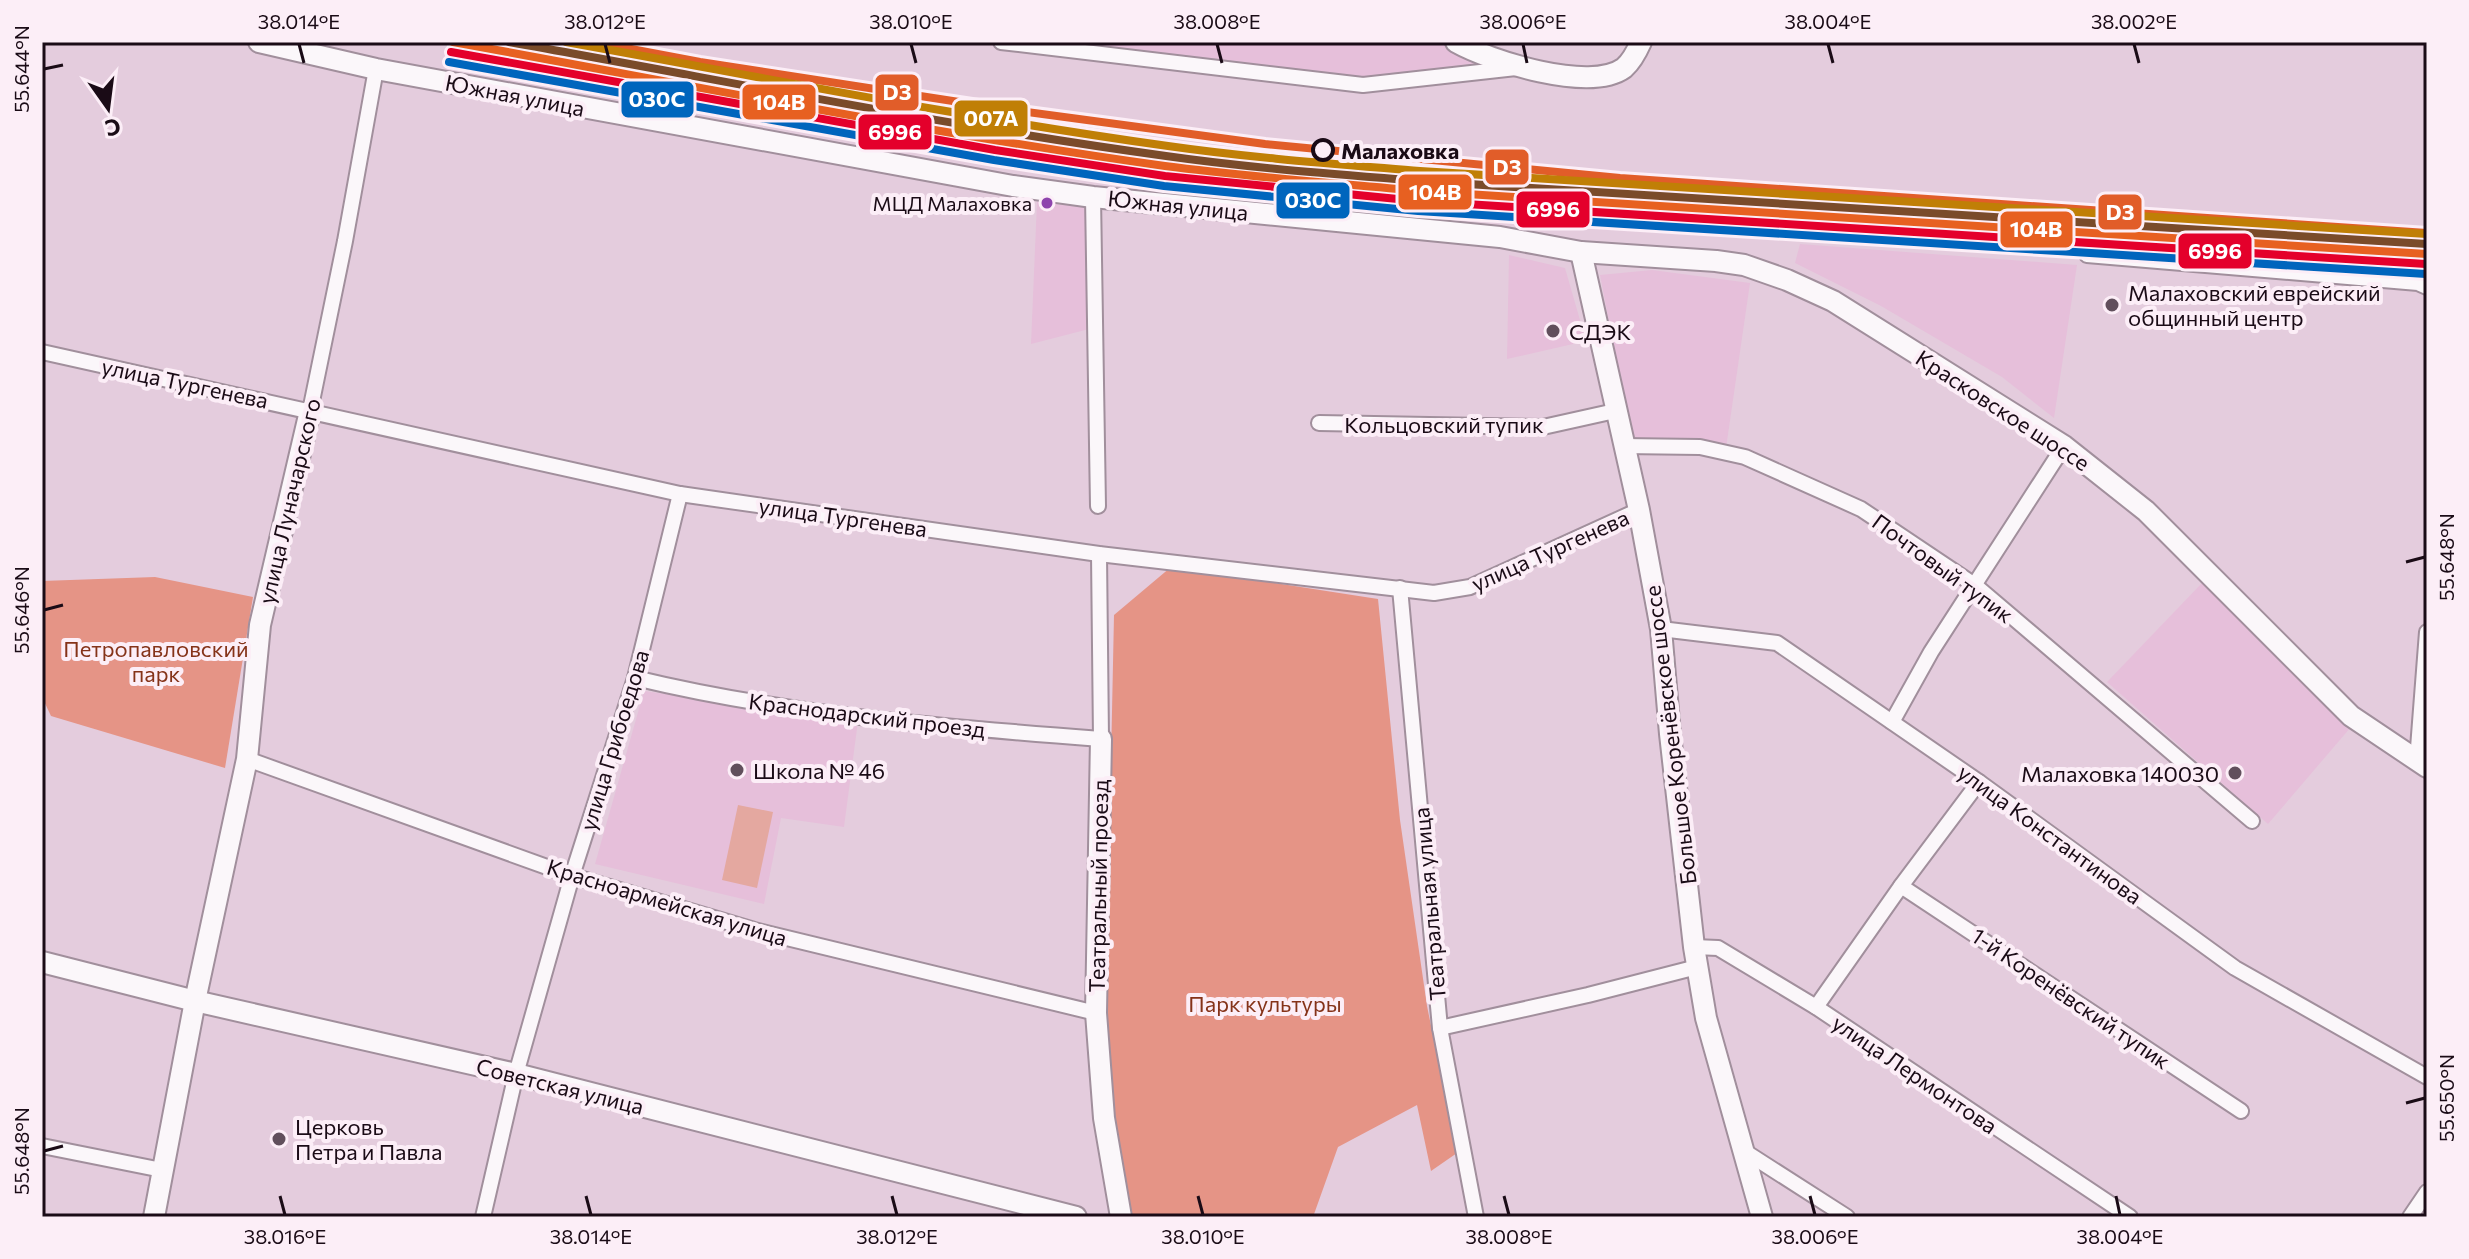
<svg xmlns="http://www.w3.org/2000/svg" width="2469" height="1259" font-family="Commissioner,sans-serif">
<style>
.built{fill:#e6bfda}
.green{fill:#e4a8a0}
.forest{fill:#e59486}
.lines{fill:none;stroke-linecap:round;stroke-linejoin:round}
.street-casing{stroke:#a18f9c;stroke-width:18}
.secondary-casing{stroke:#a18f9c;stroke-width:24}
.street{stroke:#fbf7fa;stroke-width:14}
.secondary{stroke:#fbf7fa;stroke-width:20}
.rail-1-casing{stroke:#fceef7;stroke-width:14}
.rail-2-casing{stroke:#fceef7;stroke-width:14}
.rail-3-casing{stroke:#fceef7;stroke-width:14}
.rail-4-casing{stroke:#fceef7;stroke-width:14}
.rail-5-casing{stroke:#fceef7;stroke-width:14}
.rail-6-casing{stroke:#fceef7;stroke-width:14}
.rail-1{stroke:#e15d29;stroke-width:8}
.rail-2{stroke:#e76021;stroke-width:8}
.rail-3{stroke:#e4002b;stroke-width:8}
.rail-4{stroke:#7a4b2a;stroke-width:8}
.rail-5{stroke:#0065bd;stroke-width:8}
.rail-6{stroke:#c07f06;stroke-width:8}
.ticks{fill:none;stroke:#1a0b16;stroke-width:3}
.stop-dot{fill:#fceef7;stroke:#1a0b16;stroke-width:4}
.bus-dot{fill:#8e44ad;stroke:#fceef7;stroke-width:3}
.poi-dot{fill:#614f5c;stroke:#fceef7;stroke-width:3}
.labels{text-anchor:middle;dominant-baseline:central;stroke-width:8;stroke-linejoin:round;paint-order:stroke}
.bus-label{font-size:20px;fill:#1a0b16;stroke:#fceef7;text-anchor:end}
.street-label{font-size:22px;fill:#1a0b16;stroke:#fceef7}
.stop-label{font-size:22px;font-weight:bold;fill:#1a0b16;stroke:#fceef7;text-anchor:start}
.poi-label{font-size:22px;fill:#1a0b16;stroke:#fceef7;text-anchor:start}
.park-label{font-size:22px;fill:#853319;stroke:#fceef7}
.line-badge{stroke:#fceef7;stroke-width:3}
.badge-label{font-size:22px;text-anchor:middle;font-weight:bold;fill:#fff}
.neatline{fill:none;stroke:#1a0b16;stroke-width:3}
.ticks-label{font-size:20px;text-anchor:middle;fill:#1a0b16}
</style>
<rect width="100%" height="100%" fill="#e4ccdd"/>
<g class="built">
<polygon points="1090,42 1441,42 1488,69 1363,82 1090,46"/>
<polygon points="1037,202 1085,207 1089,329 1031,344"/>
<polygon points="1800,244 2077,265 2054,418 2002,377 1881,306 1795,263"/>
<polygon points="1509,255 1565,268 1586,341 1507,359"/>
<polygon points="1652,270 1750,283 1726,448 1632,441 1600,275"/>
<polygon points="2202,583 2351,727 2268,824 2107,682"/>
<polygon points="644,691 858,721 844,827 781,818 764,904 595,864"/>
</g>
<polygon class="green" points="738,805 773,812 757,888 722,880"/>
<g class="forest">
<polygon points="1171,567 1378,599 1400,820 1427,1006 1457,1153 1431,1171 1417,1105 1338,1147 1313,1217 1130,1217 1112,1145 1106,1004 1114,615"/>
<polygon points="155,577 253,597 225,768 51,716 42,697 42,581"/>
</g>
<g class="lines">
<defs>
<g id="street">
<polyline points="1001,42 1363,85 1516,68"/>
<polyline points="1093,197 1098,506"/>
<polyline points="2087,255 2418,283 2427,287"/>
<polyline points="42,352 680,494 1099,554 1434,593 1470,587 1639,510"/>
<polyline points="310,411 345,241 376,69"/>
<polyline points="1319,423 1543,427 1615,411"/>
<polyline points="1623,446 1700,447 1745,457 1861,509 1976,586 2252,821"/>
<polyline points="1400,588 1440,1028 1476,1217"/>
<polyline points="1661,629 1777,643 1979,782 2235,968 2427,1077"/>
<path d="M 635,678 C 788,715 944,727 1101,739 L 1099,554"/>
<polyline points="1892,722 1931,652 2064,446"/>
<polyline points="247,759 572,876 754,930 1096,1013"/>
<polyline points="2417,761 2427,632"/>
<polyline points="1901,886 2241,1111"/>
<polyline points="1694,947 1718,948 1816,1007 2130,1217"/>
<polyline points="1816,1007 1901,886 1979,782"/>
<polyline points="1440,1028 1588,995 1697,967"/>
<polyline points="42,1146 162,1170"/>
<polyline points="1744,1151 1847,1217"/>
<polyline points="483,1217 516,1074 572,876 635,678 680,494"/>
<polyline points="2410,1217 2427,1192"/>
</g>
<g id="secondary">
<polyline points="259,42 376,69 1013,186 1093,197 1500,237 1581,252 1716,261 1744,265 1787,280 1833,301 2064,446 2146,511 2351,716 2427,767"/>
<path d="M 1456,42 C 1490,61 1590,93 1624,68 C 1632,61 1637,51 1641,42"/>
<polyline points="1581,252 1639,510 1661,629 1670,734 1694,947 1706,1018 1762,1217"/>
<polyline points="1101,739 1096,1013 1104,1118 1121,1217"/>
<polyline points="42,962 195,1001 516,1074 1076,1217"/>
<polyline points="154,1217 195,1001 247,759 260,625 310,411"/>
</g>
</defs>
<use href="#street" class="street-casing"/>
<use href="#secondary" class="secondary-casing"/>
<use href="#street" class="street"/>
<use href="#secondary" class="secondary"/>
<defs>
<polyline id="rail-1" points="594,42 700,62 998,108 1265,144 1620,178 2427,233"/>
<path id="rail-2" d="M 453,42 C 690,85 927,133 1165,166 C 1249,177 1334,183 1419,191 L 2427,254"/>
<polyline id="rail-3" points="451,52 995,150 1165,176 1418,201 2426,264"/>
<path id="rail-4" d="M 509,42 C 728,81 946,126 1166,156 C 1250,168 1335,174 1420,181 L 2427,244"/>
<polyline id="rail-5" points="449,62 994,160 1164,186 1418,211 2426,274"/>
<path id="rail-6" d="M 566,42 C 766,78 966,118 1168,146 C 1252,158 1336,164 1420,171 L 2427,234"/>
</defs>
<use href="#rail-1" class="rail-1-casing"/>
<use href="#rail-2" class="rail-2-casing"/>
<use href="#rail-3" class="rail-3-casing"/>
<use href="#rail-4" class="rail-4-casing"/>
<use href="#rail-5" class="rail-5-casing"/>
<use href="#rail-6" class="rail-6-casing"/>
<use href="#rail-1" class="rail-1"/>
<use href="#rail-2" class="rail-2"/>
<use href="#rail-3" class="rail-3"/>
<use href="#rail-4" class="rail-4"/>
<use href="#rail-5" class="rail-5"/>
<use href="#rail-6" class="rail-6"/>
</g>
<path class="ticks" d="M 299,44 L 304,63M 605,44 L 610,63M 911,44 L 916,63M 1217,44 L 1222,63M 1523,44 L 1527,63M 1828,44 L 1833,63M 2134,44 L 2139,63M 44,69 L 63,65M 2406,562 L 2425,557M 44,610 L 63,605M 2406,1103 L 2425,1098M 44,1151 L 63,1146M 280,1196 L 285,1215M 586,1196 L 591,1215M 892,1196 L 897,1215M 1198,1196 L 1203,1215M 1504,1196 L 1509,1215M 1810,1196 L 1815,1215M 2116,1196 L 2120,1215"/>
<circle class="stop-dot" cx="1323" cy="150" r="10"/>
<circle class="bus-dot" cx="1047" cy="203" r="7"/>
<g class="poi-dot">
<circle cx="2112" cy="305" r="8"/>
<circle cx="1553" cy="331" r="8"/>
<circle cx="737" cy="770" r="8"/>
<circle cx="2235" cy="773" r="8"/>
<circle cx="279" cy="1139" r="8"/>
</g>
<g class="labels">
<g class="bus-label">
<text x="1032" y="203">МЦД Малаховка</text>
</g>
<g class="street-label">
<text transform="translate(515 95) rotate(11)">Южная улица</text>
<text transform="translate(1178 205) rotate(6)">Южная улица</text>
<text transform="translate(185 383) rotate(12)">улица Тургенева</text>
<text transform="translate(2003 410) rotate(33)">Красковское шоссе</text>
<text x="1444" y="424">Кольцовский тупик</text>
<text transform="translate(289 501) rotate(-77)">улица Луначарского</text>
<text transform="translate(843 517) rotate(8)">улица Тургенева</text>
<text transform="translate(1550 550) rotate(-24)">улица Тургенева</text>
<text transform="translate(1943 568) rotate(36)">Почтовый тупик</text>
<text transform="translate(867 715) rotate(7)">Краснодарский проезд</text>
<text transform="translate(1670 735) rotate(-97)">Большое Коренёвское шоссе</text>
<text transform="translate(614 740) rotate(-73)">улица Грибоедова</text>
<text transform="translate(2050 834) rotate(36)">улица Константинова</text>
<text transform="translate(1098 886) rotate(-89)">Театральный проезд</text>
<text transform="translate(667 902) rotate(17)">Красноармейская улица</text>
<text transform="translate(1429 904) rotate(-95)">Театральная улица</text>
<text transform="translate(2071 998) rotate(34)">1-й Коренёвский тупик</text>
<text transform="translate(1915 1074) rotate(34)">улица Лермонтова</text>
<text transform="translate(560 1086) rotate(14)">Советская улица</text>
</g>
<g class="stop-label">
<text x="1341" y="150">Малаховка</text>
</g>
<g class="poi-label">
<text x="2128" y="292">Малаховский еврейский<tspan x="2128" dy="25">общинный центр</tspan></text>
<text x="1569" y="331">СДЭК</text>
<text x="753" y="770">Школа № 46</text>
<text x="2219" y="773" text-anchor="end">Малаховка 140030</text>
<text x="295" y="1126">Церковь<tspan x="295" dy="25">Петра и Павла</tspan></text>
</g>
<g class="park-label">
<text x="156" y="648">Петропавловский<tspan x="156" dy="25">парк</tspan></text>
<text x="1265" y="1003">Парк культуры</text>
</g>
</g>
<g class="line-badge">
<rect x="874" y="73" width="46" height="39" rx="8" fill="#e15d29"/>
<rect x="620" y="80" width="75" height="39" rx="8" fill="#0065bd"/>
<rect x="741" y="83" width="76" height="38" rx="8" fill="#e76021"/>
<rect x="953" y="99" width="76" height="39" rx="8" fill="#c07f06"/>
<rect x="857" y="113" width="76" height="38" rx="8" fill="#e4002b"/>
<rect x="1484" y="148" width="46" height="38" rx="8" fill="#e15d29"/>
<rect x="1397" y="173" width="76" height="38" rx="8" fill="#e76021"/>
<rect x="1275" y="181" width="76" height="39" rx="8" fill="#0065bd"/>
<rect x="1515" y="190" width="76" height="39" rx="8" fill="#e4002b"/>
<rect x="2097" y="193" width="46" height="38" rx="8" fill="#e15d29"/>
<rect x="1999" y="210" width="75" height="39" rx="8" fill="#e76021"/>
<rect x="2177" y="232" width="76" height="38" rx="8" fill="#e4002b"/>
</g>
<g class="badge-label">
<text x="897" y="100">D3</text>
<text x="657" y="107">030C</text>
<text x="779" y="110">104В</text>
<text x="991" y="126">007А</text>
<text x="895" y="140">6996</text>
<text x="1507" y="175">D3</text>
<text x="1435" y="200">104В</text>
<text x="1313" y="208">030C</text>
<text x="1553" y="217">6996</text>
<text x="2120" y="220">D3</text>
<text x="2036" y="237">104В</text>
<text x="2215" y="259">6996</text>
</g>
<rect width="2469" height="1259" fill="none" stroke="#fceef7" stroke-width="88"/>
<g transform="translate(108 108) rotate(166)" stroke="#fceef7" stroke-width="6" paint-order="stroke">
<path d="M0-6L14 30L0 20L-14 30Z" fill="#1a0b16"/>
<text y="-12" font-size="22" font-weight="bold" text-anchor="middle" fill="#1a0b16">С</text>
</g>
<rect x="44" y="44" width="2381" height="1171" class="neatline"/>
<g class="ticks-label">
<text x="299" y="29">38.014°E</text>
<text x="605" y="29">38.012°E</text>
<text x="911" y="29">38.010°E</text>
<text x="1217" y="29">38.008°E</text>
<text x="1523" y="29">38.006°E</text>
<text x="1828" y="29">38.004°E</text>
<text x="2134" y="29">38.002°E</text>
<text transform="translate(22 69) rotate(-90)" y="7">55.644°N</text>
<text transform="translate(2447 557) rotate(-90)" y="7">55.648°N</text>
<text transform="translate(22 610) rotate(-90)" y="7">55.646°N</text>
<text transform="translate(2447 1098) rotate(-90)" y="7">55.650°N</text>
<text transform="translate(22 1151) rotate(-90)" y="7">55.648°N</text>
<text x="285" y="1244">38.016°E</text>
<text x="591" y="1244">38.014°E</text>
<text x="897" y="1244">38.012°E</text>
<text x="1203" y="1244">38.010°E</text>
<text x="1509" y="1244">38.008°E</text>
<text x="1815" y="1244">38.006°E</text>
<text x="2120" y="1244">38.004°E</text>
</g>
</svg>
